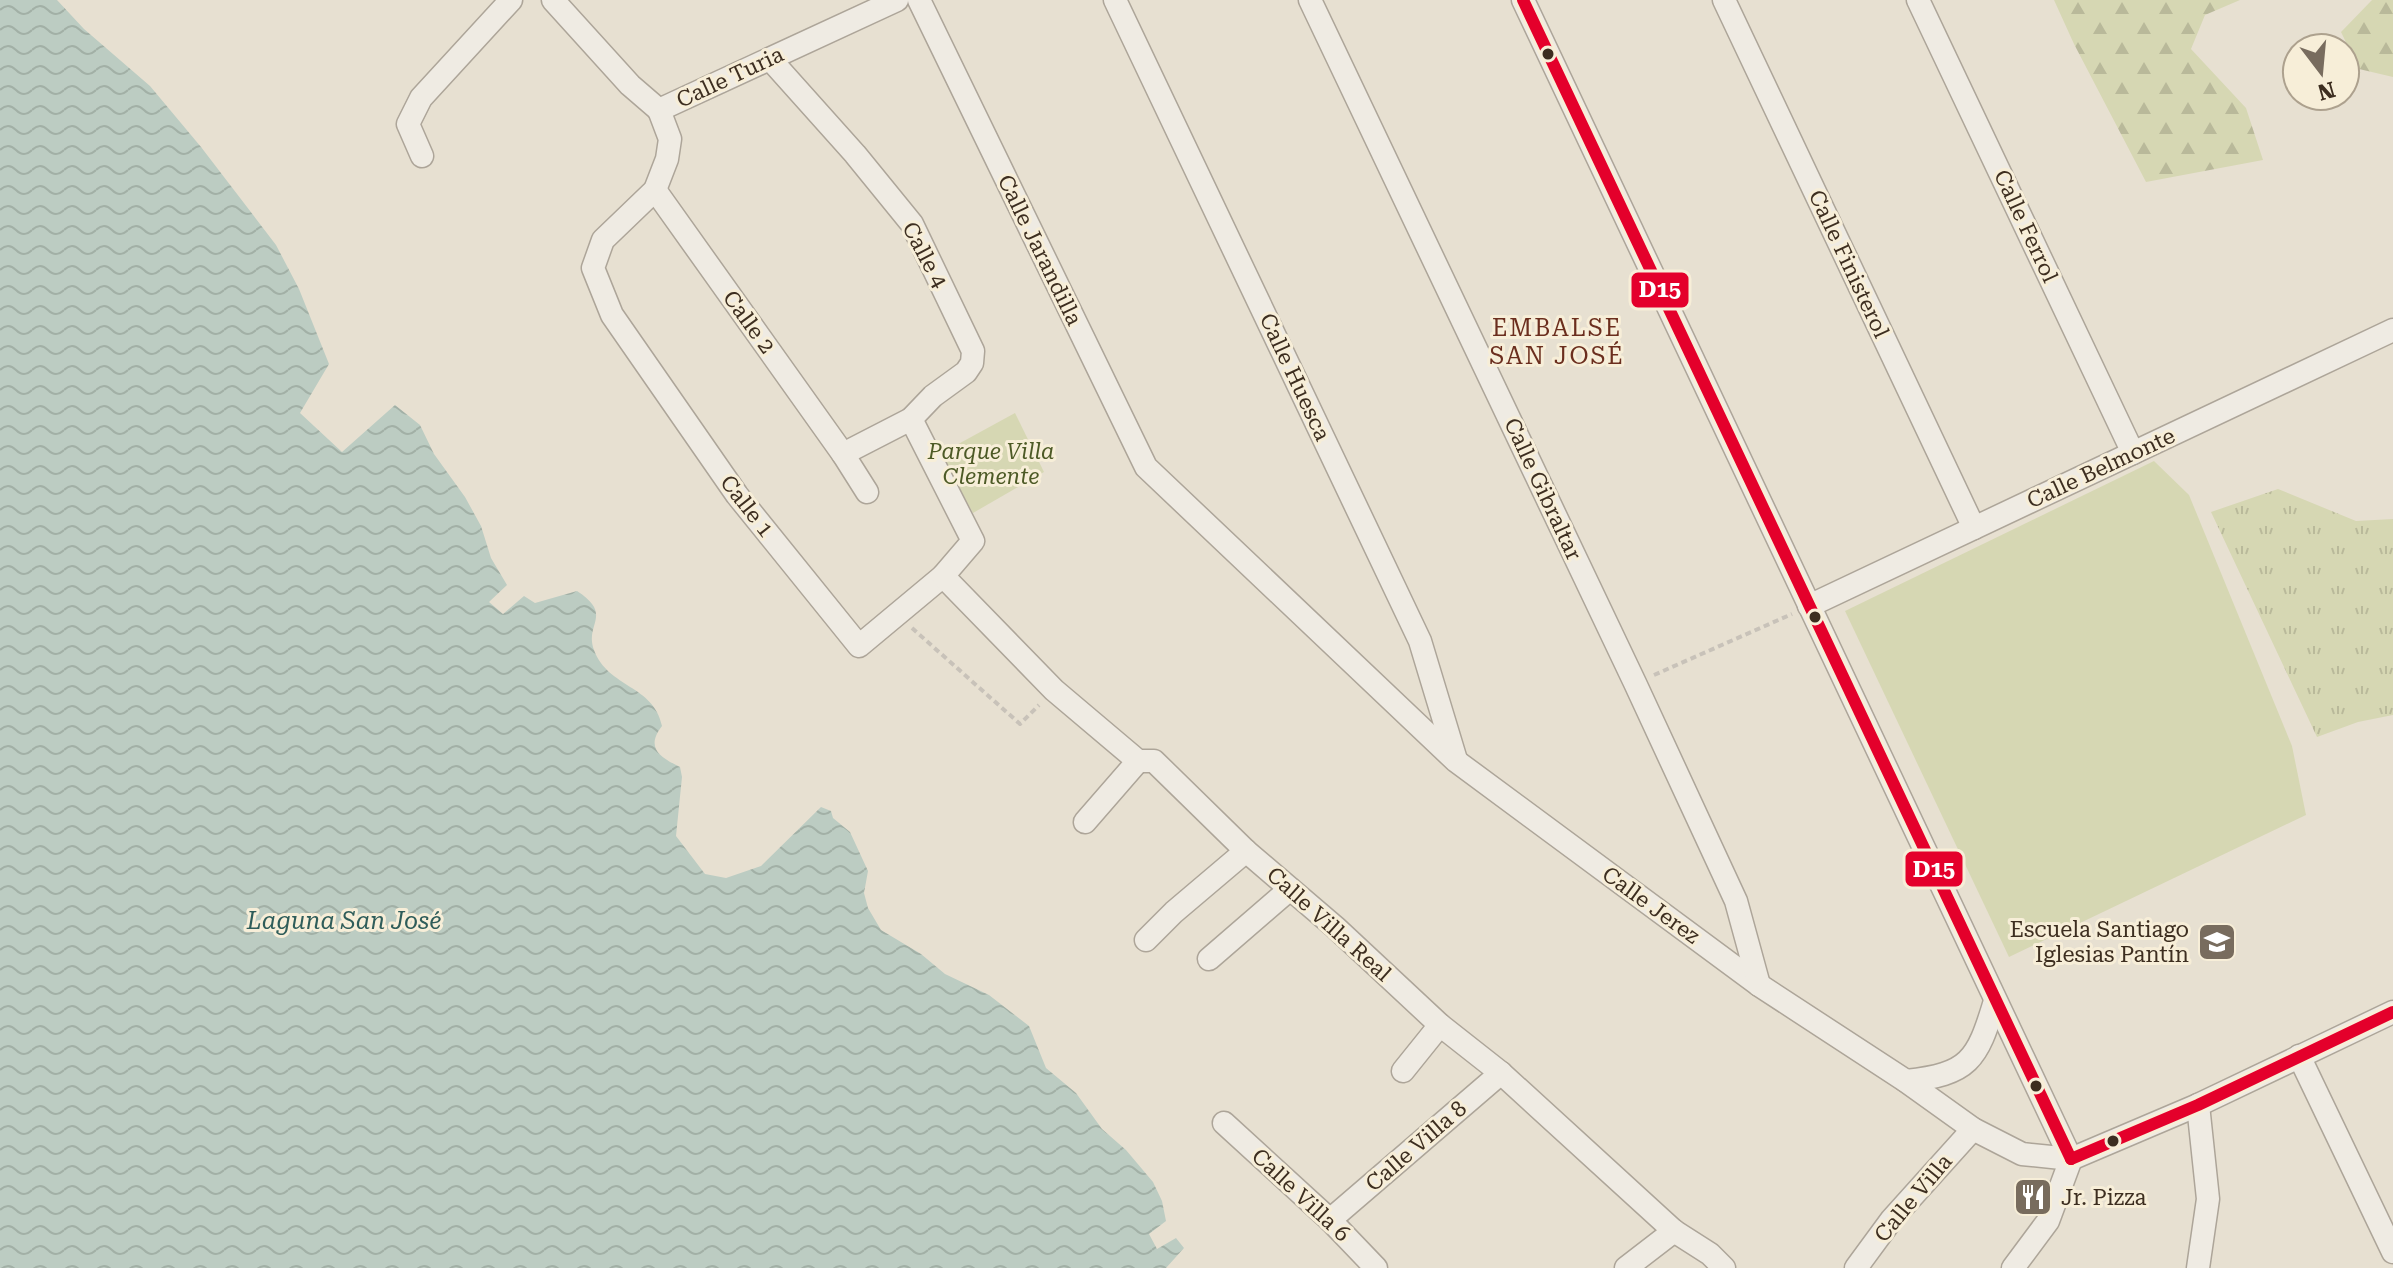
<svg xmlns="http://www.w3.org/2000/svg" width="2393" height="1268" font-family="'Roboto Serif',serif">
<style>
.grass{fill:url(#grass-tufts)}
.forest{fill:url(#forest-firs)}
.green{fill:#d6d7b3}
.water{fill:url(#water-waves)}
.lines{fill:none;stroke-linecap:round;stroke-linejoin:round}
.minor-casing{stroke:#ada599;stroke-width:25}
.path{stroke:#c8c2b9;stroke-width:4;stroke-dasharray:6 4;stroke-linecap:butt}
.minor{stroke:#efebe3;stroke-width:22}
.bus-1-casing{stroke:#f7eed8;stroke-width:18}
.bus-1{stroke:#e4002b;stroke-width:12}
.bus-dot{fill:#3d2e20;stroke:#f7eed8;stroke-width:3}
.labels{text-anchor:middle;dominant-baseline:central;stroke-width:6;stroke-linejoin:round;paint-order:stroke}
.street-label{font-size:22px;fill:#3d2e20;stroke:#f7eed8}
.park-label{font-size:22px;font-style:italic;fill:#4d5a26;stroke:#f7eed8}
.poi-label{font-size:22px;fill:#3d2e20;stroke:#f7eed8;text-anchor:end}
.neighbourhood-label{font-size:24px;letter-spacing:2px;fill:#6b2e1e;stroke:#f7eed8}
.water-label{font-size:24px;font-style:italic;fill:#2f5d5a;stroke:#f7eed8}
.line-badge{stroke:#f7eed8;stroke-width:3}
.badge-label{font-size:22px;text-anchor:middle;font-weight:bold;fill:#fff}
</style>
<defs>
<pattern id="grass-tufts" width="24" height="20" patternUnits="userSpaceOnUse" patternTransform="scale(2)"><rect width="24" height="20" fill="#d6d7b3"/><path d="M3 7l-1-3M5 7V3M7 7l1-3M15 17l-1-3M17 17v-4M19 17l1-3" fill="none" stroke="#b9b99a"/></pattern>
<pattern id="forest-firs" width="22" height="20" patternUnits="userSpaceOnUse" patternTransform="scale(2)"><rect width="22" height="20" fill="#d6d7b3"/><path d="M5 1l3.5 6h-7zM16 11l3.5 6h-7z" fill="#b9b99a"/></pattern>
<pattern id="water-waves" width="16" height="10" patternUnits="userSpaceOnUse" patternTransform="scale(2)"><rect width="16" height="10" fill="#bcccc2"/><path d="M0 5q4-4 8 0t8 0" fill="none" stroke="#a2b0a6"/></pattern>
</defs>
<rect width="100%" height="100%" fill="#e7e0d1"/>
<polygon class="grass" points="2278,489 2356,521 2393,519 2393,715 2358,722 2317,737 2211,512"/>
<g class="forest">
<polygon points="2054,0 2240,0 2205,15 2191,49 2246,108 2263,160 2146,182 2074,44"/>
<polygon points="2372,0 2393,0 2393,77 2359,69 2341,32"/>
</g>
<g class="green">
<polygon points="1015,413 1044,472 973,513 940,454"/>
<polygon points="2154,461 2189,495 2292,746 2306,815 2009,957 1845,611"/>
</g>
<path class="water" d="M 0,0 L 57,0 L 84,29 L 150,86 L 201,147 L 276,245 L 299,289 L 329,364 L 300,413 L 342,452 L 395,405 L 420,425 L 434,454 L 465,497 L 481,526 L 491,558 L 507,585 L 489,602 L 503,614 L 524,596 L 535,603 L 577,591 C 614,615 584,624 594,650 C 608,688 654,685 662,726 C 645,748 660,757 680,767 L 682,777 L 676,836 L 705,874 L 726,878 L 761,866 L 821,807 L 831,811 L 833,818 L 850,832 L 868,871 L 864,893 L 868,908 L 881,930 L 921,954 L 945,974 L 989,995 L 1029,1026 L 1046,1068 L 1076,1093 L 1102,1129 L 1126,1150 L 1153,1182 L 1162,1201 L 1166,1221 L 1149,1234 L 1157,1249 L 1176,1238 L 1184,1248 L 1166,1268 L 0,1268 Z"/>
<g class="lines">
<defs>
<g id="minor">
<polyline points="553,0 630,85 659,110 897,0"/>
<polyline points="919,0 1146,467 1456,761 1759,985 1906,1081 1973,1129 2022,1154 2071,1159 2198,1105 2393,1012"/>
<polyline points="1115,0 1420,641 1456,760"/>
<polyline points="1310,0 1635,683 1736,901 1759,985"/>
<polyline points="1523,0 2071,1159"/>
<polyline points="1724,0 1974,528"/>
<polyline points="1918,0 2133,453"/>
<polyline points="770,59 855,154 912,224 973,351 972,363 966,372 933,396 911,419 843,454"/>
<polyline points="659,110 670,139 667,159 655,190 603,240 593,268 612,315 737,495 859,646 943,576 973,541 911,419"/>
<polyline points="422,156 408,124 421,98 511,0"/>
<polyline points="655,190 843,454 867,492"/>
<polyline points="943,576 1054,690 1138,761 1154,761 1246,851 1335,927 1440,1025 1501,1073 1674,1231 1710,1254 1724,1268"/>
<polyline points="1809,606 2393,330"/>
<polyline points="1085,822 1138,761"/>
<polyline points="1146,940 1174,912 1246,851"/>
<polyline points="1209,959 1290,889"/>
<polyline points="2299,1056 2393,1252"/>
<polyline points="1403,1071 1440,1025"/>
<path d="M 1906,1081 C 1969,1074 1977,1061 1995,1001"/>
<polyline points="2198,1105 2208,1199 2198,1268"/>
<polyline points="1224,1123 1330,1220 1376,1268"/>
<polyline points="1330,1220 1501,1073"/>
<polyline points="1626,1268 1674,1231"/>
<polyline points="1856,1268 1892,1219 1973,1129"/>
<polyline points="2013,1268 2048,1221 2071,1159"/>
</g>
</defs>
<use href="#minor" class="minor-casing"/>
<g class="path">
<polyline points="912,628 1020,724 1039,705"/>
<polyline points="1654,675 1792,614"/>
</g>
<use href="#minor" class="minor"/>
<defs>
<g id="bus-1">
<polyline points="1523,0 2071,1159"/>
<polyline points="2071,1159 2198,1105 2393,1012"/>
</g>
</defs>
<use href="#bus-1" class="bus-1-casing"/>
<use href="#bus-1" class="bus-1"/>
</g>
<defs>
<symbol id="school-square" viewBox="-11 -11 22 22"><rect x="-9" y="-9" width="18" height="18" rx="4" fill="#786c5e" stroke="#f7eed8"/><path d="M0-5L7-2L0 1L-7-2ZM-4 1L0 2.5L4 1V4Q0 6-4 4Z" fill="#fff"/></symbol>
<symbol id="restaurant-square" viewBox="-11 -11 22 22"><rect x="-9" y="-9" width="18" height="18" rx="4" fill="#786c5e" stroke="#f7eed8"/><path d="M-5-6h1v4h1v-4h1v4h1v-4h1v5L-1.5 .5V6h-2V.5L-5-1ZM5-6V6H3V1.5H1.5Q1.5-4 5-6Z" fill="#fff"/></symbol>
</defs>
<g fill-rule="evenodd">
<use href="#school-square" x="2195" y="920" width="44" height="44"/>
<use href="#restaurant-square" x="2011" y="1175" width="44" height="44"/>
</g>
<g class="bus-dot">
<circle cx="1548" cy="54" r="7"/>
<circle cx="1815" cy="617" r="7"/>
<circle cx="2036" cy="1086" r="7"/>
<circle cx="2113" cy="1141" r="7"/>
</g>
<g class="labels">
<g class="street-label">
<text transform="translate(730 77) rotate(-25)">Calle Turia</text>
<text transform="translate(2026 226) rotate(65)">Calle Ferrol</text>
<text transform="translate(1040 250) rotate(64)">Calle Jarandilla</text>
<text transform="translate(925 255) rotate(62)">Calle 4</text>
<text transform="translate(1849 264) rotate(65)">Calle Finisterol</text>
<text transform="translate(749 322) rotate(54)">Calle 2</text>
<text transform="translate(1295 377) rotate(65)">Calle Huesca</text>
<text transform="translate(2101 468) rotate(-25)">Calle Belmonte</text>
<text transform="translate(1543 489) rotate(65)">Calle Gibraltar</text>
<text transform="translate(747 506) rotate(52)">Calle 1</text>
<text transform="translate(1651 905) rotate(36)">Calle Jerez</text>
<text transform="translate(1329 924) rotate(42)">Calle Villa Real</text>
<text transform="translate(1416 1146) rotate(-41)">Calle Villa 8</text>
<text transform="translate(1301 1195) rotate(43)">Calle Villa 6</text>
<text transform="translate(1913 1198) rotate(-50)">Calle Villa</text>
</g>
<g class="park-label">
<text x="991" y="451">Parque Villa<tspan x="991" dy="25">Clemente</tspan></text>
</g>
<g class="poi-label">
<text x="2189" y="929">Escuela Santiago<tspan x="2189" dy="25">Iglesias Pantín</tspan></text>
<text x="2061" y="1197" text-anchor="start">Jr. Pizza</text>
</g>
<g class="neighbourhood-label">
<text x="1557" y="328">EMBALSE<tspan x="1557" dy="28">SAN JOSÉ</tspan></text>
</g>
<g class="water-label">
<text x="344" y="921">Laguna San José</text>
</g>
</g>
<g class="line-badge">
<rect x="1630" y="271" width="60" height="38" rx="8" fill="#e4002b"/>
<rect x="1904" y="850" width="60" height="38" rx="8" fill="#e4002b"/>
</g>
<g class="badge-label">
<text x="1660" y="297">D15</text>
<text x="1934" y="877">D15</text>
</g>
<g transform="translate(2321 72) rotate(164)"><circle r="38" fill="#f7eed8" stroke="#ada18e" stroke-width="2"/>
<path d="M0-6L14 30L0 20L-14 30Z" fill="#786c5e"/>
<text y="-12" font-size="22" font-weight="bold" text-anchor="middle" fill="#3d2e20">N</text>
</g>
</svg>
